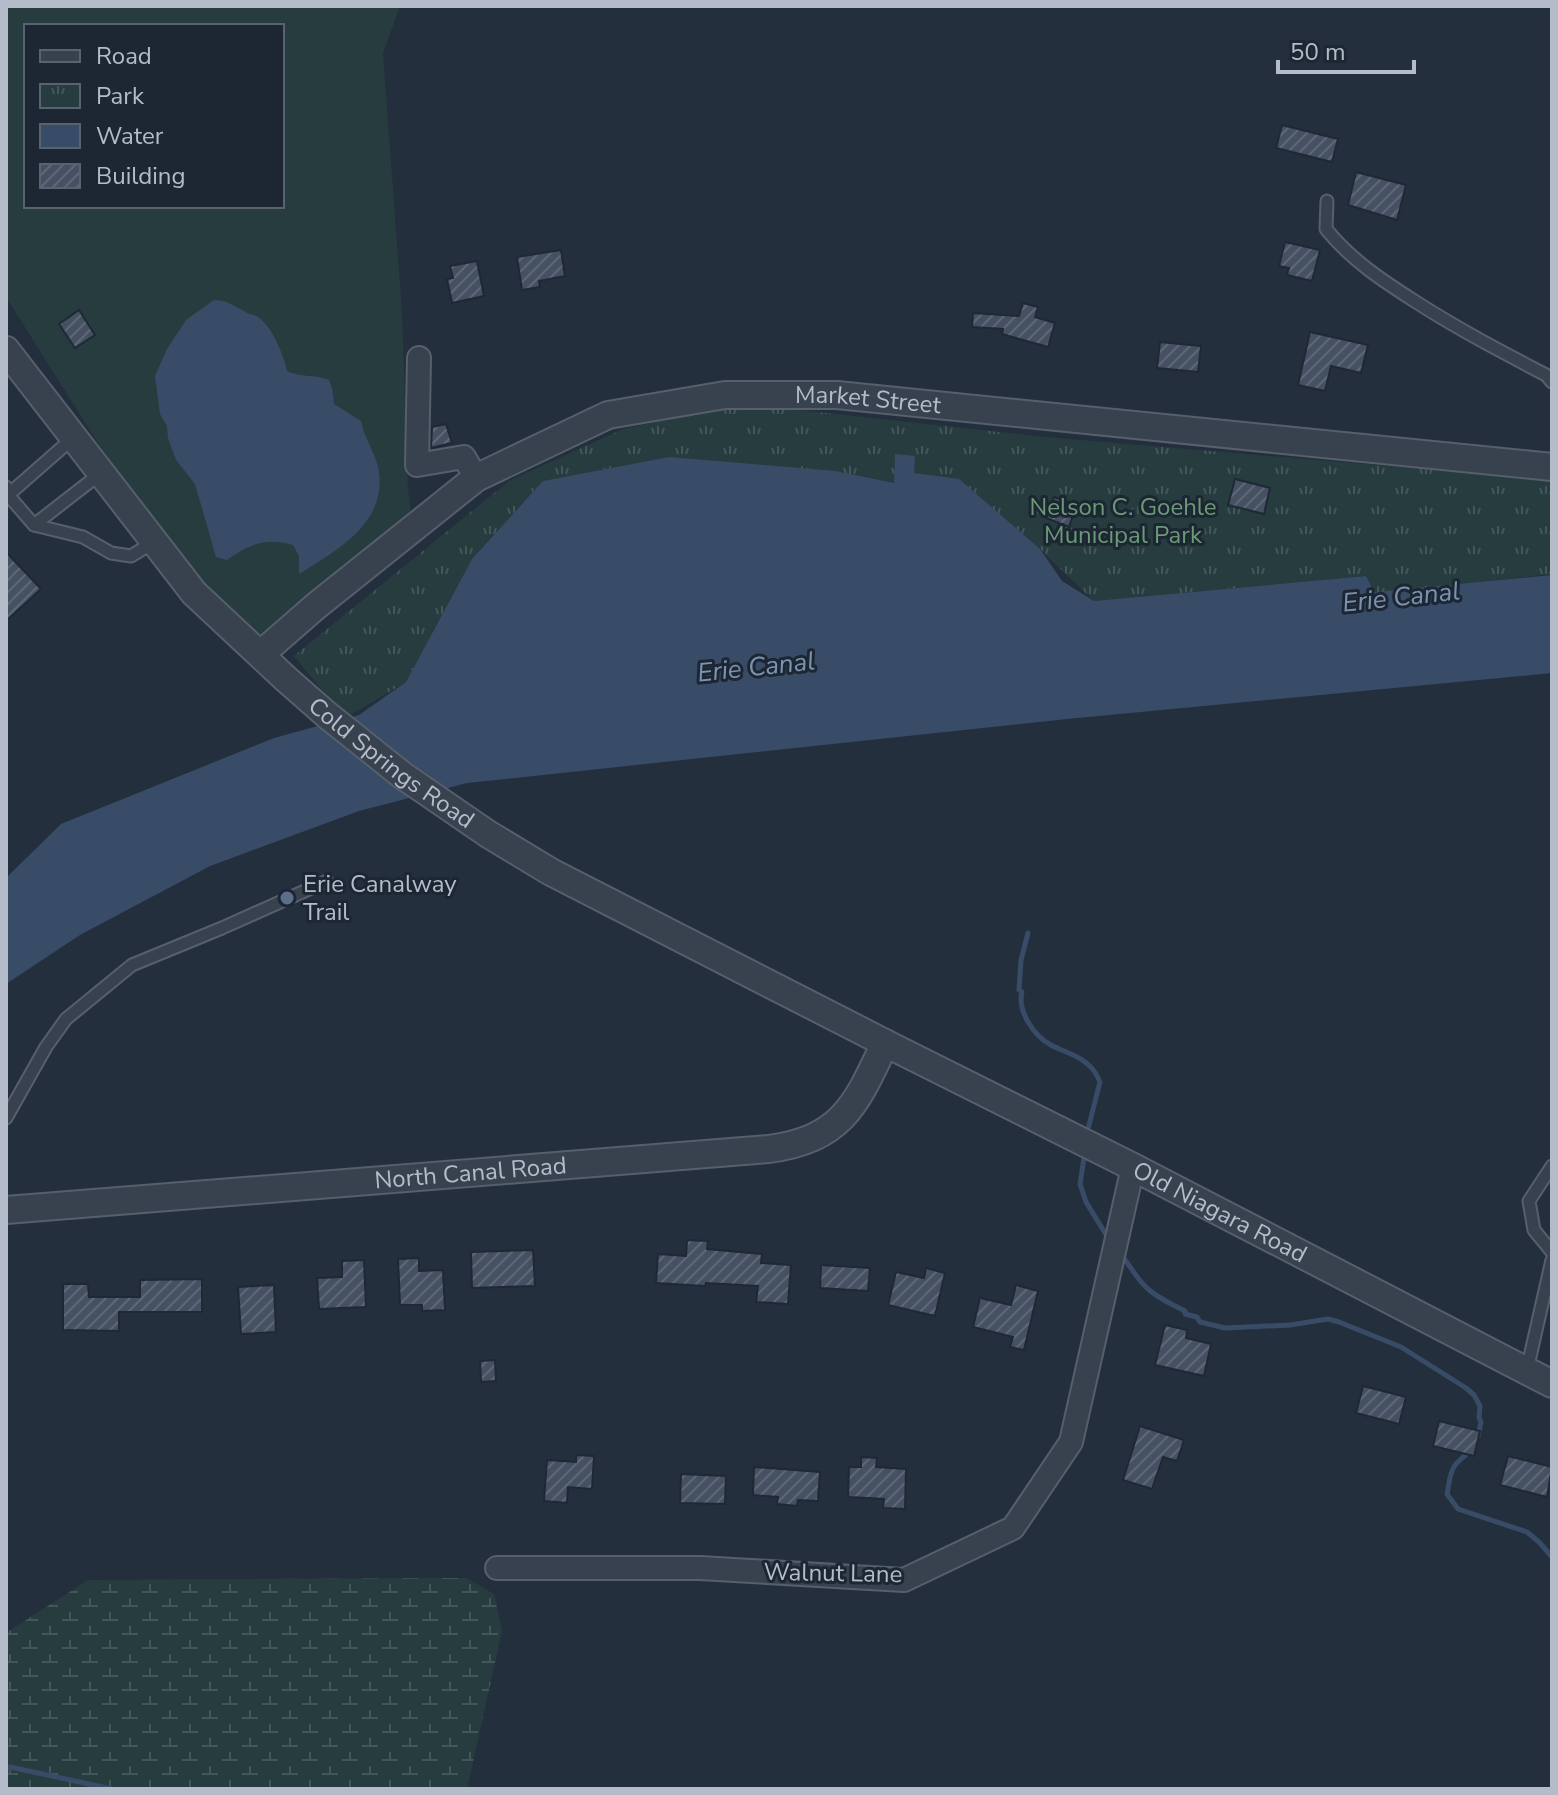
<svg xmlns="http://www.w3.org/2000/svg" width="1558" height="1795" font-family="'Nunito Sans',sans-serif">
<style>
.grass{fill:#263c3f;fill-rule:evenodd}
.wetland{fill:url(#wetland-marsh)}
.park{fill:url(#park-tufts)}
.water{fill:#394c67}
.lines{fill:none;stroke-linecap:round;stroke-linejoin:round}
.stream{stroke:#394c67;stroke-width:5}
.building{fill:url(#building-hatch);stroke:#1f2835;stroke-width:2}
.service-casing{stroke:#565f6c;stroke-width:15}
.minor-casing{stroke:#565f6c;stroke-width:26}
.tertiary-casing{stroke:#565f6c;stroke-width:30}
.service{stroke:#38414e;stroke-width:11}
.minor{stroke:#38414e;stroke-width:22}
.tertiary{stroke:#38414e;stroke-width:26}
.service-dot{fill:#5c6f8a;stroke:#1d2633;stroke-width:3}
.labels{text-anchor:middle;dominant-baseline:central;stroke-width:6;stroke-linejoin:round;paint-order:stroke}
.street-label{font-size:24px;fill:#b4bcc9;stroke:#1d2633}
.park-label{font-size:24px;fill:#6b9a76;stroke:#1d2633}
.poi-label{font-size:24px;fill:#b4bcc9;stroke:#1d2633;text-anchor:start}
.water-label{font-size:26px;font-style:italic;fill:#7c92b1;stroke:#1d2633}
</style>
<defs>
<pattern id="wetland-marsh" width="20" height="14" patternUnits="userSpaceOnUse" patternTransform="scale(2)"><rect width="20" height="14" fill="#263c3f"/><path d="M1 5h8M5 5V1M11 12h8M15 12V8" fill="none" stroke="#435659"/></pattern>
<pattern id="park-tufts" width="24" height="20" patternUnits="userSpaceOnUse" patternTransform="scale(2)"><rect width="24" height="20" fill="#263c3f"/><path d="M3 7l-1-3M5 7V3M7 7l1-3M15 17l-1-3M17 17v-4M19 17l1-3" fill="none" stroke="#435659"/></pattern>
<pattern id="building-hatch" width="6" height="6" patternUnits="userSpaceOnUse" patternTransform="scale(2)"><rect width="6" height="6" fill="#455162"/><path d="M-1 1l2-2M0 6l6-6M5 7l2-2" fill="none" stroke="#5d6877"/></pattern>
</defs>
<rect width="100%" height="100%" fill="#242f3e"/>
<path class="grass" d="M 6,6 L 400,6 L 383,53 L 402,312 L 408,489 L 413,529 L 264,637 L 217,601 L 174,552 L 94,437 L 6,297 ZM 26,26 L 282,26 L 282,206 L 26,206 Z"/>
<polygon class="wetland" points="466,1578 494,1594 502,1631 467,1789 6,1789 6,1633 88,1580"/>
<polygon class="park" points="743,404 1045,437 1552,480 1552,574 1374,593 1365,576 1094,601 1040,549 895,483 669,457 543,481 472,559 406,682 345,718 294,656 509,481 623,429"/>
<g class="water">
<path d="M 214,300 C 227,300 234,306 244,311 C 248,314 252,314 256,316 C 271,323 284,356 287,371 C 301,378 315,374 329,380 L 332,388 L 334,404 L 361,421 C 364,437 374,451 378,467 C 389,522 339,549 299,574 L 299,556 L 293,545 C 267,537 249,544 227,560 L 216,557 L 195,484 L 176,460 L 168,438 L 167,426 L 160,414 L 155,376 L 167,349 L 186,320 Z"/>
<polygon points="895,454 915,456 914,473 959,479 1040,549 1062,581 1094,601 1366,576 1374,592 1552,575 1552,673 1067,719 467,783 359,811 210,866 80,935 6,984 6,878 61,824 274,738 359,715 406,682 472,559 543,481 669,457 835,471 894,483"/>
</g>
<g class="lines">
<g class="stream">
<path d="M 1028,933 L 1021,960 L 1019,990 L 1022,992 C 1017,1011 1034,1036 1051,1045 C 1062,1051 1075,1054 1085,1062 C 1093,1068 1096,1073 1100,1082 L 1087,1133"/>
<polyline points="1085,1151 1080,1184 1086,1202 1110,1241"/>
<path d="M 1121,1255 C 1130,1265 1136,1278 1146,1287 C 1156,1297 1171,1304 1185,1311 L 1185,1314 L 1197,1317 L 1200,1322 L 1225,1328 L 1290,1325 L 1328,1319 L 1339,1322 L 1401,1347 L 1466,1388 L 1474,1395 L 1480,1406 L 1479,1418 L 1481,1422 L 1478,1436"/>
<path d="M 1469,1451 C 1465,1457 1457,1461 1454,1467 C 1449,1475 1449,1485 1447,1494 L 1458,1509 L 1527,1532 L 1539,1542 L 1552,1557"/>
<polyline points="6,1769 10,1767 112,1789"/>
</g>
</g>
<g class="building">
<polygon points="1282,125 1338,139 1332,162 1276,148"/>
<polygon points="1356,172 1406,185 1397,220 1348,205"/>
<polygon points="1285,242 1320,250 1312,281 1287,275 1289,268 1279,266"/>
<polygon points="561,250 565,276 539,281 540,287 522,290 517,257"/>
<polygon points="477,261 484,296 452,303 447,279 453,278 450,266"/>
<polygon points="1023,303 1038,307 1035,317 1055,323 1048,347 1002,334 1003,329 972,327 973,313 1019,316"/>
<polygon points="79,310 95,335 75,348 59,324"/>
<polygon points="1310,332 1368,345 1361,373 1331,366 1325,391 1298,385"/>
<polygon points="1160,342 1201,346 1198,372 1157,368"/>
<polygon points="446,424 452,443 431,448 432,427"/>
<polygon points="1235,479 1270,488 1264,514 1228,505"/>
<polygon points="1054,497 1077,505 1069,527 1046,518"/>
<polygon points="6,552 41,589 6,621"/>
<polygon points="687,1240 708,1241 707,1249 762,1254 761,1263 791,1265 788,1304 756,1302 758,1286 706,1283 705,1286 656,1283 658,1254 686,1256"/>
<polygon points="533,1250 535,1286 472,1288 471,1252"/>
<polygon points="419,1258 419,1271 443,1270 445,1310 422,1311 422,1305 400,1305 398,1259"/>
<polygon points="364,1260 366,1307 319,1309 317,1278 342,1277 342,1261"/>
<polygon points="821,1265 870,1268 868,1291 820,1288"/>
<polygon points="926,1268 945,1273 935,1316 888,1305 896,1272 924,1278"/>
<polygon points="202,1279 202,1312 119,1312 119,1331 63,1330 63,1284 88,1284 89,1297 140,1297 140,1280"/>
<polygon points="274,1285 276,1332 241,1334 238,1287"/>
<polygon points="1016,1285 1038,1291 1024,1350 1010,1347 1013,1337 973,1327 980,1298 1011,1305"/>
<polygon points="1165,1325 1187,1330 1186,1338 1211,1344 1204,1376 1155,1365"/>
<polygon points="495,1360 496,1381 481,1382 480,1361"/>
<polygon points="1363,1386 1406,1397 1399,1424 1356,1413"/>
<polygon points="1439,1421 1480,1431 1474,1456 1433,1446"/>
<polygon points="1140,1426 1184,1440 1177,1461 1163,1457 1152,1489 1123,1480"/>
<polygon points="576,1455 594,1456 592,1489 568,1487 567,1503 544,1501 547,1460 576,1462"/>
<polygon points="1508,1456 1552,1467 1547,1497 1500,1485"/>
<polygon points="861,1457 877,1458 876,1467 906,1469 905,1509 883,1508 884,1499 848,1497 849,1467 861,1467"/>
<polygon points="754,1467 820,1472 818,1501 798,1500 797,1506 777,1504 778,1497 753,1495"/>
<polygon points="681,1474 726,1476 725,1504 680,1503"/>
</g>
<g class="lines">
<defs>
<g id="service">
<path d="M 1327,201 L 1326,229 C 1351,260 1383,281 1416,302 C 1458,329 1502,352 1546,375 L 1552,382"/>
<polyline points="6,487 8,495 34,525 83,537 111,553 131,556 154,542"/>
<polyline points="8,495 73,438"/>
<polyline points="34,525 101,473"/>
<polyline points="6,1118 46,1047 66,1019 132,965 222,928 327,881"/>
<polyline points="1552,1166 1529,1201 1534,1230 1552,1252"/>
<polyline points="1527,1370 1552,1260"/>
</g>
<g id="minor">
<polyline points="419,358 417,465 464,457 476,478"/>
<polyline points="497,1568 700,1568 904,1580 1013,1528 1071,1442 1133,1167"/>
</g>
<g id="tertiary">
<path id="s1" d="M 6,350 L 194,593 L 286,679 L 327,715 L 402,775 L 488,834 L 551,872 L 885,1043 L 1133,1167 L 1552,1384"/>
<path id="s2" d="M 261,654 L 316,606 L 476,478 L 608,415 L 725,395 L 837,395 L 1552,467"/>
<path id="s3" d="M 6,1210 L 769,1149 C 842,1139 856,1105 885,1043"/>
</g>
</defs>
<use href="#service" class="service-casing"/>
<use href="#minor" class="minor-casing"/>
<use href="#tertiary" class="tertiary-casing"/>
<use href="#service" class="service"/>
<use href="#minor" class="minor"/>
<use href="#tertiary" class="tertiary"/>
</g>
<circle class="service-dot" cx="287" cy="898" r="8"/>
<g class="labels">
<g class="street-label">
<text stroke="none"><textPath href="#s2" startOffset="686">Market Street</textPath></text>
<text stroke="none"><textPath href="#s1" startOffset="568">Cold Springs Road</textPath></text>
<text stroke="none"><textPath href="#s3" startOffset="466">North Canal Road</textPath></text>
<text stroke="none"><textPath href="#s1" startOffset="1512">Old Niagara Road</textPath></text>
<text transform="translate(833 1573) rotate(1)">Walnut Lane</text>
</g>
<g class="park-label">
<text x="1123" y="507">Nelson C. Goehle<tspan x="1123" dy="28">Municipal Park</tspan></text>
</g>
<g class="poi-label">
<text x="303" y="884">Erie Canalway<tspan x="303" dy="28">Trail</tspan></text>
</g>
<g class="water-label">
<text transform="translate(1401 597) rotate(-6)">Erie Canal</text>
<text transform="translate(756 667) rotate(-6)">Erie Canal</text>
</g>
</g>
<rect width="1558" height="1795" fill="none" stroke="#b4bcc9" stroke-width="16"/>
<rect x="24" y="24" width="260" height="184" fill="#1d2633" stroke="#59626f" stroke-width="2"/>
<rect x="40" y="50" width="40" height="12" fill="#38414e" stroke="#59626f" stroke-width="2"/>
<text x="96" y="64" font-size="24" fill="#b4bcc9">Road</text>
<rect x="40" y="84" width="40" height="24" fill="url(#park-tufts)" stroke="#59626f" stroke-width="2"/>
<text x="96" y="104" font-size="24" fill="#b4bcc9">Park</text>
<rect x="40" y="124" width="40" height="24" fill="#394c67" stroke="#59626f" stroke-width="2"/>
<text x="96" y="144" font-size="24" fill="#b4bcc9">Water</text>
<rect x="40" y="164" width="40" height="24" fill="url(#building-hatch)" stroke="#59626f" stroke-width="2"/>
<text x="96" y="184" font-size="24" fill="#b4bcc9">Building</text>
<path d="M1278 60v12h136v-12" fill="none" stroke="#b4bcc9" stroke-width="4"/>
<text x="1290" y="60" font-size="24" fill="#b4bcc9" stroke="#1d2633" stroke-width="6" paint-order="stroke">50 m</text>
</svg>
